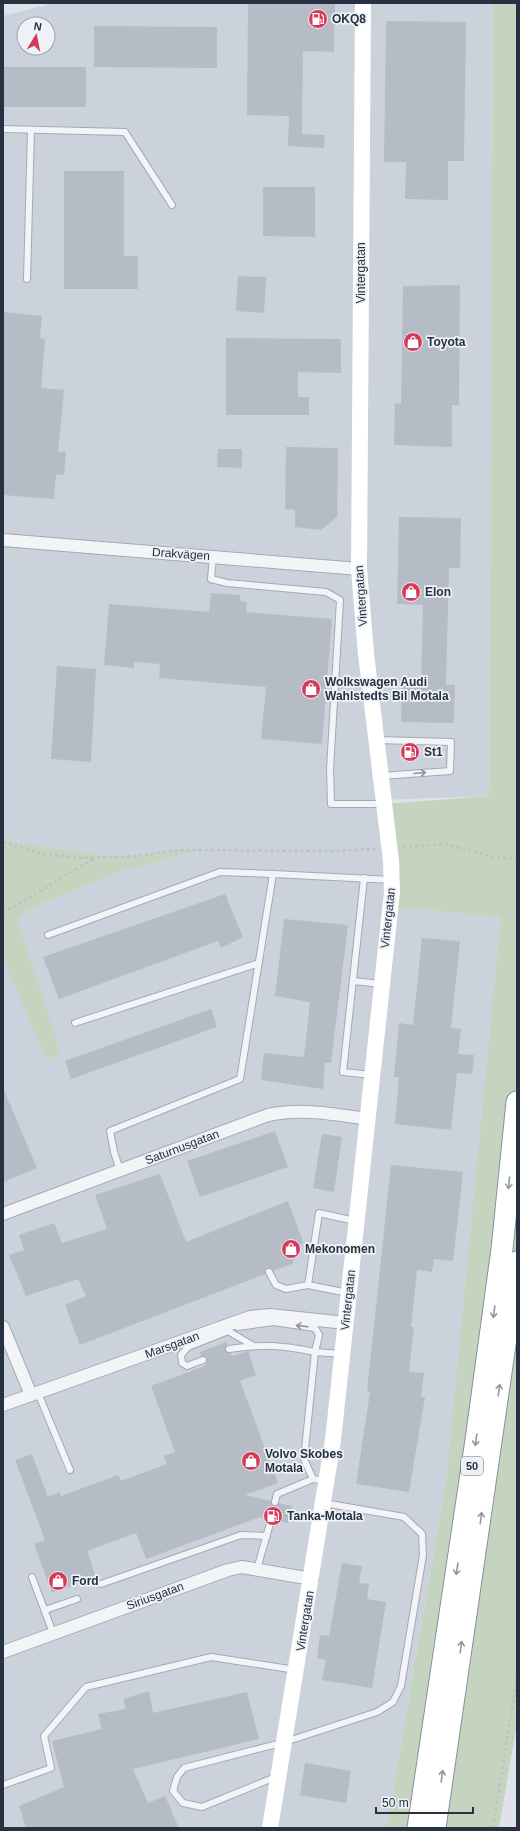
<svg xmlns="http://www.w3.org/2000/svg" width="520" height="1831" font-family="Helvetica,sans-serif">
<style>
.built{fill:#ccd2db;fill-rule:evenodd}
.green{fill:#c5d4bf}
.building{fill:#b5bcc6}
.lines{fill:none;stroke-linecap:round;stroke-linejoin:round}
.lane-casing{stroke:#a4aab3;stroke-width:8}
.street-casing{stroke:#a4aab3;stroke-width:14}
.highway-casing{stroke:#8591a1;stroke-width:23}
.path{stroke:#bdc1c8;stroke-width:2.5;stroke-dasharray:3 3;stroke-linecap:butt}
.lane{stroke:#f2f4f7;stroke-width:6}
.street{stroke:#f2f4f7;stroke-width:12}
.secondary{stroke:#fff;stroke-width:16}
.highway{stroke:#fff;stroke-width:21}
.oneway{stroke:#8c929c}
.oneway2{stroke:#9298a0}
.labels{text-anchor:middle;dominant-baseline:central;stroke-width:3.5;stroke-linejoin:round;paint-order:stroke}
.shield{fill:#eef2f6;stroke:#626b77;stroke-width:1}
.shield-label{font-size:11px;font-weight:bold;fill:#263141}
.poi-label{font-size:12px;font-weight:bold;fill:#263141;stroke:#eef2f6;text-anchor:start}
.street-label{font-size:12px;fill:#263141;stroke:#eef2f6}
</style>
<rect width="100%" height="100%" fill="#dfe3e9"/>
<path class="built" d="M 54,3 L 493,3 L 489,796 L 384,800 L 390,907 L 501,917 L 480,1215 L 447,1474 L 387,1828 L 3,1828 L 3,956 L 48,1061 L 61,1054 L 16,920 L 34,907 L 125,870 L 204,849 L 140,855 L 108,856 L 3,841 L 3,16 ZM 24,24 L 48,24 L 48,48 L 24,48 Z"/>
<g class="green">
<polygon points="493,3 517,3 517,1723 499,1828 387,1828 447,1474 501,917 390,907 384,804 489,796"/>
<polygon points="3,839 4,841 108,856 140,855 208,848 125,870 34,907 17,919 61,1054 47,1061 3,958"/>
</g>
<g class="building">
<polygon points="248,3 335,3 334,52 303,51 302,134 325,135 324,148 288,146 289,116 247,115"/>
<polygon points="386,21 466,22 464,161 448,161 448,200 405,199 406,162 384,162"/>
<polygon points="94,26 217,27 217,68 94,67"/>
<rect x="3" y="67" width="83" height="40"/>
<polygon points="64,171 124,171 124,256 138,256 138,289 64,289"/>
<polygon points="263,187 315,187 315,237 263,236"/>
<polygon points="238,276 266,277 264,313 236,311"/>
<polygon points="460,285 459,405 452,405 452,447 394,445 395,403 401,404 403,286"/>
<polygon points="3,312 42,316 40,338 45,339 41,388 64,390 58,452 66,452 64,475 56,474 54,499 3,495"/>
<polygon points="226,338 341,339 341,373 298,372 298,397 309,397 309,415 226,415"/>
<polygon points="286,447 338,448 337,517 321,530 295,527 295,510 285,509"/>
<polygon points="218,449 242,449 242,468 217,467"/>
<polygon points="399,517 461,518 460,568 449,568 446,685 455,685 454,723 401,722 402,685 421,686 423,605 397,604"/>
<polygon points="211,593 240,595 240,601 247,602 246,612 332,619 322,744 261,739 266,687 159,678 160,664 134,662 134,668 104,665 109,604 209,612"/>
<polygon points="57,666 96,669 91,762 51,759"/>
<polygon points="225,894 243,937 221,948 218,941 59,999 43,957"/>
<polygon points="284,919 348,925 331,1063 325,1063 323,1089 261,1080 264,1053 304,1057 310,1002 275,996"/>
<polygon points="422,938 460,941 451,1028 461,1029 458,1054 474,1055 472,1074 457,1073 451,1130 395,1124 399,1077 394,1077 399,1023 413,1025"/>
<polygon points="211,1009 217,1027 71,1079 65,1061"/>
<polygon points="3,1088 37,1168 3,1182"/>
<polygon points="275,1131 288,1167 200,1197 187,1161"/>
<polygon points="322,1134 342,1137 334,1192 313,1188"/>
<polygon points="391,1165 463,1172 453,1261 434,1259 432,1272 417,1270 411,1327 414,1327 409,1372 424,1373 421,1397 425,1397 409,1492 356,1484 370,1392 367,1391"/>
<polygon points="160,1174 186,1242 288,1201 303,1242 292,1264 273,1271 271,1268 267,1268 265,1270 265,1274 80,1345 65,1305 86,1296 78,1279 26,1296 9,1255 24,1250 19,1235 54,1223 62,1243 107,1229 95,1195"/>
<polygon points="226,1342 227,1345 225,1350 227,1353 231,1353 232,1356 248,1351 256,1375 240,1381 278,1483 245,1495 271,1501 272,1505 274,1506 279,1503 292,1506 288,1523 275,1521 274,1517 272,1516 267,1519 260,1517 146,1559 136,1533 87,1551 96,1577 52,1593 34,1544 45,1540 15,1460 32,1454 48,1497 60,1492 61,1496 118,1475 121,1481 167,1464 164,1456 175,1452 151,1386 205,1366 207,1359 206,1356 201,1356 200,1352"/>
<polygon points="342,1563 362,1566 359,1583 369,1584 367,1599 386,1602 372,1688 322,1680 326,1660 317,1658 320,1635 329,1636"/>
<polygon points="149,1691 153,1713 247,1692 259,1739 133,1769 148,1803 165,1796 179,1828 26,1828 19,1806 64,1787 52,1741 102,1729 98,1714 126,1709 123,1699"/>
<polygon points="305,1763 351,1771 346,1803 300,1795"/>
</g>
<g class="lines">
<defs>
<g id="lane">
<polyline points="3,129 125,132 172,205"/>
<polyline points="27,279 31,130"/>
<polyline points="213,557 211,579 227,583 326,592 340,600 330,769 331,804 383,804"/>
<polyline points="377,740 451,742 450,771 381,776"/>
<polyline points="364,878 343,1072 372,1075"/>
<polyline points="48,935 220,872 273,874"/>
<polyline points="353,981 381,984"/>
<polyline points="75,1023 259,963"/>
<polyline points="120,1170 114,1152 110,1131 240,1079 273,874 392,880"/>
<polyline points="269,1272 276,1285 286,1289 308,1285"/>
<polyline points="348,1293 308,1285 319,1213 355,1221"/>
<polyline points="228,1331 252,1345"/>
<path d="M 229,1349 C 263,1344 281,1345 315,1352 L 319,1335 L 315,1328 L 273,1322 L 238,1327"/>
<polyline points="203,1360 187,1366 182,1363 181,1355 188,1347 226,1332"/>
<polyline points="38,1393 70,1470"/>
<polyline points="326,1481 313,1479 304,1459 315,1352 342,1354"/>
<polyline points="275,1502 277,1494 313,1479"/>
<polyline points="257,1569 271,1520"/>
<polyline points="32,1577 53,1633"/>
<polyline points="101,1584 241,1535 267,1536"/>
<polyline points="45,1610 77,1599"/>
<polyline points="278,1776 202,1807 183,1803 173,1791 177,1777 184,1768 285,1742 377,1712 393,1702 401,1686 423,1555 422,1534 404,1517 324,1503"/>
<polyline points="3,1785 51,1768 44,1736 86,1687 211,1657 296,1670"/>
</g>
<g id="street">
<polyline points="3,540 359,569"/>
<path d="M 3,1214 L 268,1115 C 303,1108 332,1114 367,1119"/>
<polyline points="3,1327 31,1395"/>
<polyline points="3,1405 250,1317 270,1315 346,1323"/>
<polyline points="3,1652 228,1570 242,1567 312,1579"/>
</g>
<g id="highway">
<polyline points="418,1828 476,1440 502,1249 517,1102"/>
<polyline points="435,1828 517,1262"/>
</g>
</defs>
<use href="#lane" class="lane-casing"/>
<use href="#street" class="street-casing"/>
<use href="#highway" class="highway-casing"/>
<g class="path">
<polyline points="3,842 45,854 81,858 138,856 168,851 183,850 335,851 376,849"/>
<polyline points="403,847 447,844 494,857 517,859"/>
<polyline points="3,913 95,858"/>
<polyline points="493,1828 517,1677"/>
</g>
<use href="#lane" class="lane"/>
<use href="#street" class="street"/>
<polyline class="secondary" points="270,1828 333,1440 392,892 391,861 366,654 359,569 363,3"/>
<use href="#highway" class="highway"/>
</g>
<defs><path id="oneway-shaft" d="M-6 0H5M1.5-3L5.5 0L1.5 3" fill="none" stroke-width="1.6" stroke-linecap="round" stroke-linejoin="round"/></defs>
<g class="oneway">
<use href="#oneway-shaft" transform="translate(420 773) rotate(-5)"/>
<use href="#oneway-shaft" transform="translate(302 1326) rotate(-173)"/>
</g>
<g class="oneway2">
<use href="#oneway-shaft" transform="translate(509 1183) rotate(96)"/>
<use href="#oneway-shaft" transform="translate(494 1312) rotate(98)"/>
<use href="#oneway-shaft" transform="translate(499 1390) rotate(-82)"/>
<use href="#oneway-shaft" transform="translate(476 1440) rotate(98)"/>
<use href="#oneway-shaft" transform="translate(481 1518) rotate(-82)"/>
<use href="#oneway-shaft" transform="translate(457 1569) rotate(99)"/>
<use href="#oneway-shaft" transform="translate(461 1647) rotate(-82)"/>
<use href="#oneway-shaft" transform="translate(442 1776) rotate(-82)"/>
</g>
<defs>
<symbol id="fuel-disc" viewBox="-11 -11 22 22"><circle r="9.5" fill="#d73a59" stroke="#eef2f6"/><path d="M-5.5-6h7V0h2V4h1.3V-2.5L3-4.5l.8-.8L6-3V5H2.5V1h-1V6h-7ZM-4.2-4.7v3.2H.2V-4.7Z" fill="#fff"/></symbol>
<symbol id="shop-disc" viewBox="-11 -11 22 22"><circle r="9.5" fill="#d73a59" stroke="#eef2f6"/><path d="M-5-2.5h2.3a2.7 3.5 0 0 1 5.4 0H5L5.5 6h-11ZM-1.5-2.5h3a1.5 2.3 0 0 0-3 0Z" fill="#fff"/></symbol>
</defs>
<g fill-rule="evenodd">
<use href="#fuel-disc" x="307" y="8" width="22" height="22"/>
<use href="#shop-disc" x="402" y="331" width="22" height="22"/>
<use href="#shop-disc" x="400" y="581" width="22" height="22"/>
<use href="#shop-disc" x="300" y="678" width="22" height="22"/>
<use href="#fuel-disc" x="399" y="741" width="22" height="22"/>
<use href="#shop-disc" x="280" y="1238" width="22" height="22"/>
<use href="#shop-disc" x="240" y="1450" width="22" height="22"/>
<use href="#fuel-disc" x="262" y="1505" width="22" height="22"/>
<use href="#shop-disc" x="47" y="1570" width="22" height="22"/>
</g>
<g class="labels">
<rect class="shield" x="461" y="1457" width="22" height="18" rx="3"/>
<g class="shield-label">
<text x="472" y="1466">50</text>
</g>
<g class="poi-label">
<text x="332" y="19">OKQ8</text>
<text x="427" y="342">Toyota</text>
<text x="425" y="592">Elon</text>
<text x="325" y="682">Wolkswagen Audi<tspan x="325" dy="14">Wahlstedts Bil Motala</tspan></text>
<text x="424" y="752">St1</text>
<text x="305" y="1249">Mekonomen</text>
<text x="265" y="1454">Volvo Skobes<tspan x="265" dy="14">Motala</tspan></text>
<text x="287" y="1516">Tanka-Motala</text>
<text x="72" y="1581">Ford</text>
</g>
<g class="street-label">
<text transform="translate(361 273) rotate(-90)">Vintergatan</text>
<text transform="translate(181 554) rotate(4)">Drakvägen</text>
<text transform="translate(361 596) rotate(-94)">Vintergatan</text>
<text transform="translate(388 918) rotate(-84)">Vintergatan</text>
<text transform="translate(182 1147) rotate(-21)">Saturnusgatan</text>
<text transform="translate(348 1300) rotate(-84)">Vintergatan</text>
<text transform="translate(172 1345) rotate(-20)">Marsgatan</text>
<text transform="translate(155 1596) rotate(-20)">Siriusgatan</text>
<text transform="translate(305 1621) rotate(-81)">Vintergatan</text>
</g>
</g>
<rect width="520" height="1831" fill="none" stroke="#263141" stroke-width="8"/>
<g transform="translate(36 36) rotate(10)"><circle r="19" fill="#eef2f6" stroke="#9ea5ae"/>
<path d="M0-3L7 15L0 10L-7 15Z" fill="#d73a59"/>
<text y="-6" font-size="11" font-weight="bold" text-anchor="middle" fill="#263141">N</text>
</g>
<path d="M376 1807v6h97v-6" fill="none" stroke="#263141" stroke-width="2"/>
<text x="382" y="1807" font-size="12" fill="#263141" stroke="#eef2f6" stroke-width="3" paint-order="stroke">50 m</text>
</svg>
